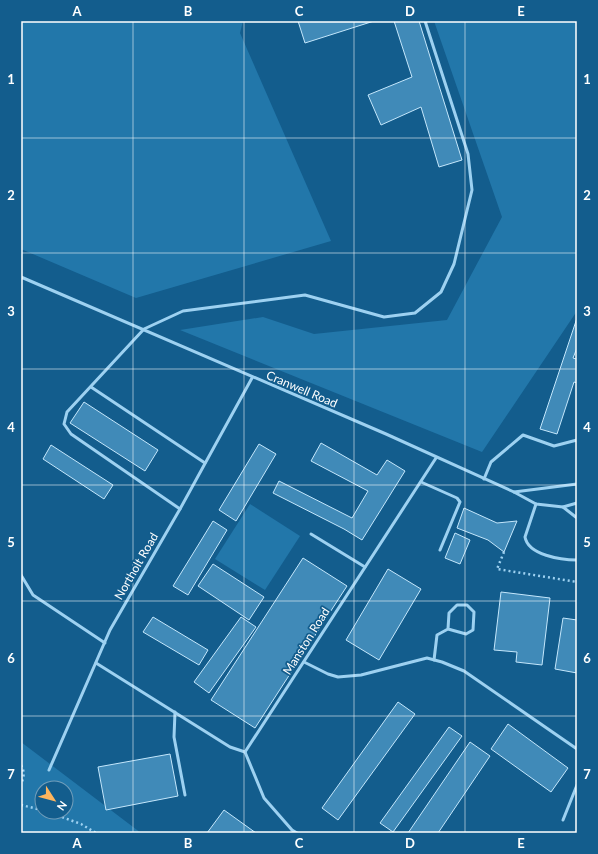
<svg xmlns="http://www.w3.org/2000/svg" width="598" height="854" font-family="Lato,sans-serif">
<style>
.green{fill:#27a;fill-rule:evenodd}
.building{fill:#408ab8;stroke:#c4e7fc}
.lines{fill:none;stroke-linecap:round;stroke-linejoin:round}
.path{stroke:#9dd1f1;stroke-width:2.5;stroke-dasharray:2 3;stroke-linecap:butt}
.lane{stroke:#9dd1f1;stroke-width:3}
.grid{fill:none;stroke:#fff;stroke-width:1;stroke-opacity:0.55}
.labels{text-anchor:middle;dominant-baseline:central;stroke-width:3.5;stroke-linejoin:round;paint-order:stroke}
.street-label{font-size:12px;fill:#fff;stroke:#135d8d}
.neatline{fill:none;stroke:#fff;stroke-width:1.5}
.grid-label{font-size:13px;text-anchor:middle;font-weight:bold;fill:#fff}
</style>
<rect width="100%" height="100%" fill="#135d8d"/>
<g class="green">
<polygon points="21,21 243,21 240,33 331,241 136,298 21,249"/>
<polygon points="434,21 577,21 577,311 482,452 180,330 263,317 314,334 447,320 502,217"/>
<polygon points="250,504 300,536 265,590 215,559"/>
<path d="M 21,742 L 141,833 L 21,833 ZM 42,788 L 66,788 L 66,812 L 42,812 Z"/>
</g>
<g class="building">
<polygon points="298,21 374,21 305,43"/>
<polygon points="394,21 419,21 462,160 439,167 421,107 381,125 368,95 412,77"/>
<polygon points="577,318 577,348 573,358 576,359 577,357 577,383 574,382 557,434 540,429"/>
<polygon points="84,402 158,450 145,471 70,423"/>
<polygon points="321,443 377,475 387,460 405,471 362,540 344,529 273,493 279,481 352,518 368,491 311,461"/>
<polygon points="259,444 276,454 236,521 219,510"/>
<polygon points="51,445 113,485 104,499 43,459"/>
<polygon points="464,508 497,523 517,521 504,552 488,540 457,528"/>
<polygon points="213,521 227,530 188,595 173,586"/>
<polygon points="455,533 470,540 460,564 445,558"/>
<polygon points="303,558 347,586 255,728 211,700"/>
<polygon points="213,564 264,597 249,620 198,586"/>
<polygon points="388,569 421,589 379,660 346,640"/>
<polygon points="501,592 550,598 542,665 516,662 517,652 494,650"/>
<polygon points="153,617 208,650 199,665 143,632"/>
<polygon points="241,617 256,627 209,693 194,682"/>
<polygon points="563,618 577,620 577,673 555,669"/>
<polygon points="398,702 415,714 338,820 322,808"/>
<polygon points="508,724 568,768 551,792 491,749"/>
<polygon points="449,727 462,736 393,832 380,823"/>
<polygon points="470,742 490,756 438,833 408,833"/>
<polygon points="170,754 178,796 106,810 98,767"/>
<polygon points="224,810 256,833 207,833"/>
</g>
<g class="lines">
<g class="path">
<polyline points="504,552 497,569 577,582"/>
<path d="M 21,765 C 25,772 24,777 21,784"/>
<polyline points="21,805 42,810"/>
<polyline points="48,812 81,824 96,833"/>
</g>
<g class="lane">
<polyline points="21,277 386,434 514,492 536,504 563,507 577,503"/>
<polyline points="91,387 205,463"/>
<polyline points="484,479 491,462 523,435 554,446 577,440"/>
<polyline points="421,482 457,498 460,502 440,550"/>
<polyline points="514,492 577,484"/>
<path d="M 536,504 L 525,537 C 528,555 561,560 577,560"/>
<polyline points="563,507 577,518"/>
<polyline points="180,509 71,434 64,424 67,412 144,329 183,311 305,295 384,317 415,313 441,292 454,264 472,190 468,154 425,21"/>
<polyline points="311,534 365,567"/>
<polyline points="21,575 33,595 105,643"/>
<polyline points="434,660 437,635 448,629 466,634 473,630 474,612 467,605 457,605 449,613 448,629"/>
<polyline points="304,662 328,674 338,677 361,675 427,658 442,662 464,671 577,749"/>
<polyline points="96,663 230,747 245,752"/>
<polyline points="175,712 174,737 185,795"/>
<polyline points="245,752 436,458"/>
<polyline points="245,752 264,798 292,830 297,833"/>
<polyline points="49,770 110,630 180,509 252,378"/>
<polyline points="563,820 577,785"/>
</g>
</g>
<path class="grid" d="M 133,21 L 133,833M 244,21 L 244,833M 354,21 L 354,833M 465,21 L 465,833M 21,138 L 577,138M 21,253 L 577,253M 21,369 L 577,369M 21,485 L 577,485M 21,601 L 577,601M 21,716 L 577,716"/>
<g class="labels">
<g class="street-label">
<text transform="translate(302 389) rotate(23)">Cranwell Road</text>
<text transform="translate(136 566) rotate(-60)">Northolt Road</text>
<text transform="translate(306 641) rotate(-58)">Manston Road</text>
</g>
</g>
<rect width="598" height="854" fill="none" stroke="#135d8d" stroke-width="44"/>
<g transform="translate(54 800) rotate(126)"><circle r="19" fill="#135d8d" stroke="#719ebb"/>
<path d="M0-3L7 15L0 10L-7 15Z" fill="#ffb55d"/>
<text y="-6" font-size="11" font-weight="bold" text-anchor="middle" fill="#ffffff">N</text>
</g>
<rect x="22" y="22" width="554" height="810" class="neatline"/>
<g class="grid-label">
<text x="77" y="16">A</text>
<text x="188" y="16">B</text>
<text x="299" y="16">C</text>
<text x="410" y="16">D</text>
<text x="521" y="16">E</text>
<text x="11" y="84">1</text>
<text x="587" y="84">1</text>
<text x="11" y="200">2</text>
<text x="587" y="200">2</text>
<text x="11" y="316">3</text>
<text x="587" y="316">3</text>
<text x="11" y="432">4</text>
<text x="587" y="432">4</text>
<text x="11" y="547">5</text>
<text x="587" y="547">5</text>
<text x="11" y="663">6</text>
<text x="587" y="663">6</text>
<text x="11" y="779">7</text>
<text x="587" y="779">7</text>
<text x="77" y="848">A</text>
<text x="188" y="848">B</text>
<text x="299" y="848">C</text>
<text x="410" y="848">D</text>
<text x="521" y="848">E</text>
</g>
</svg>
